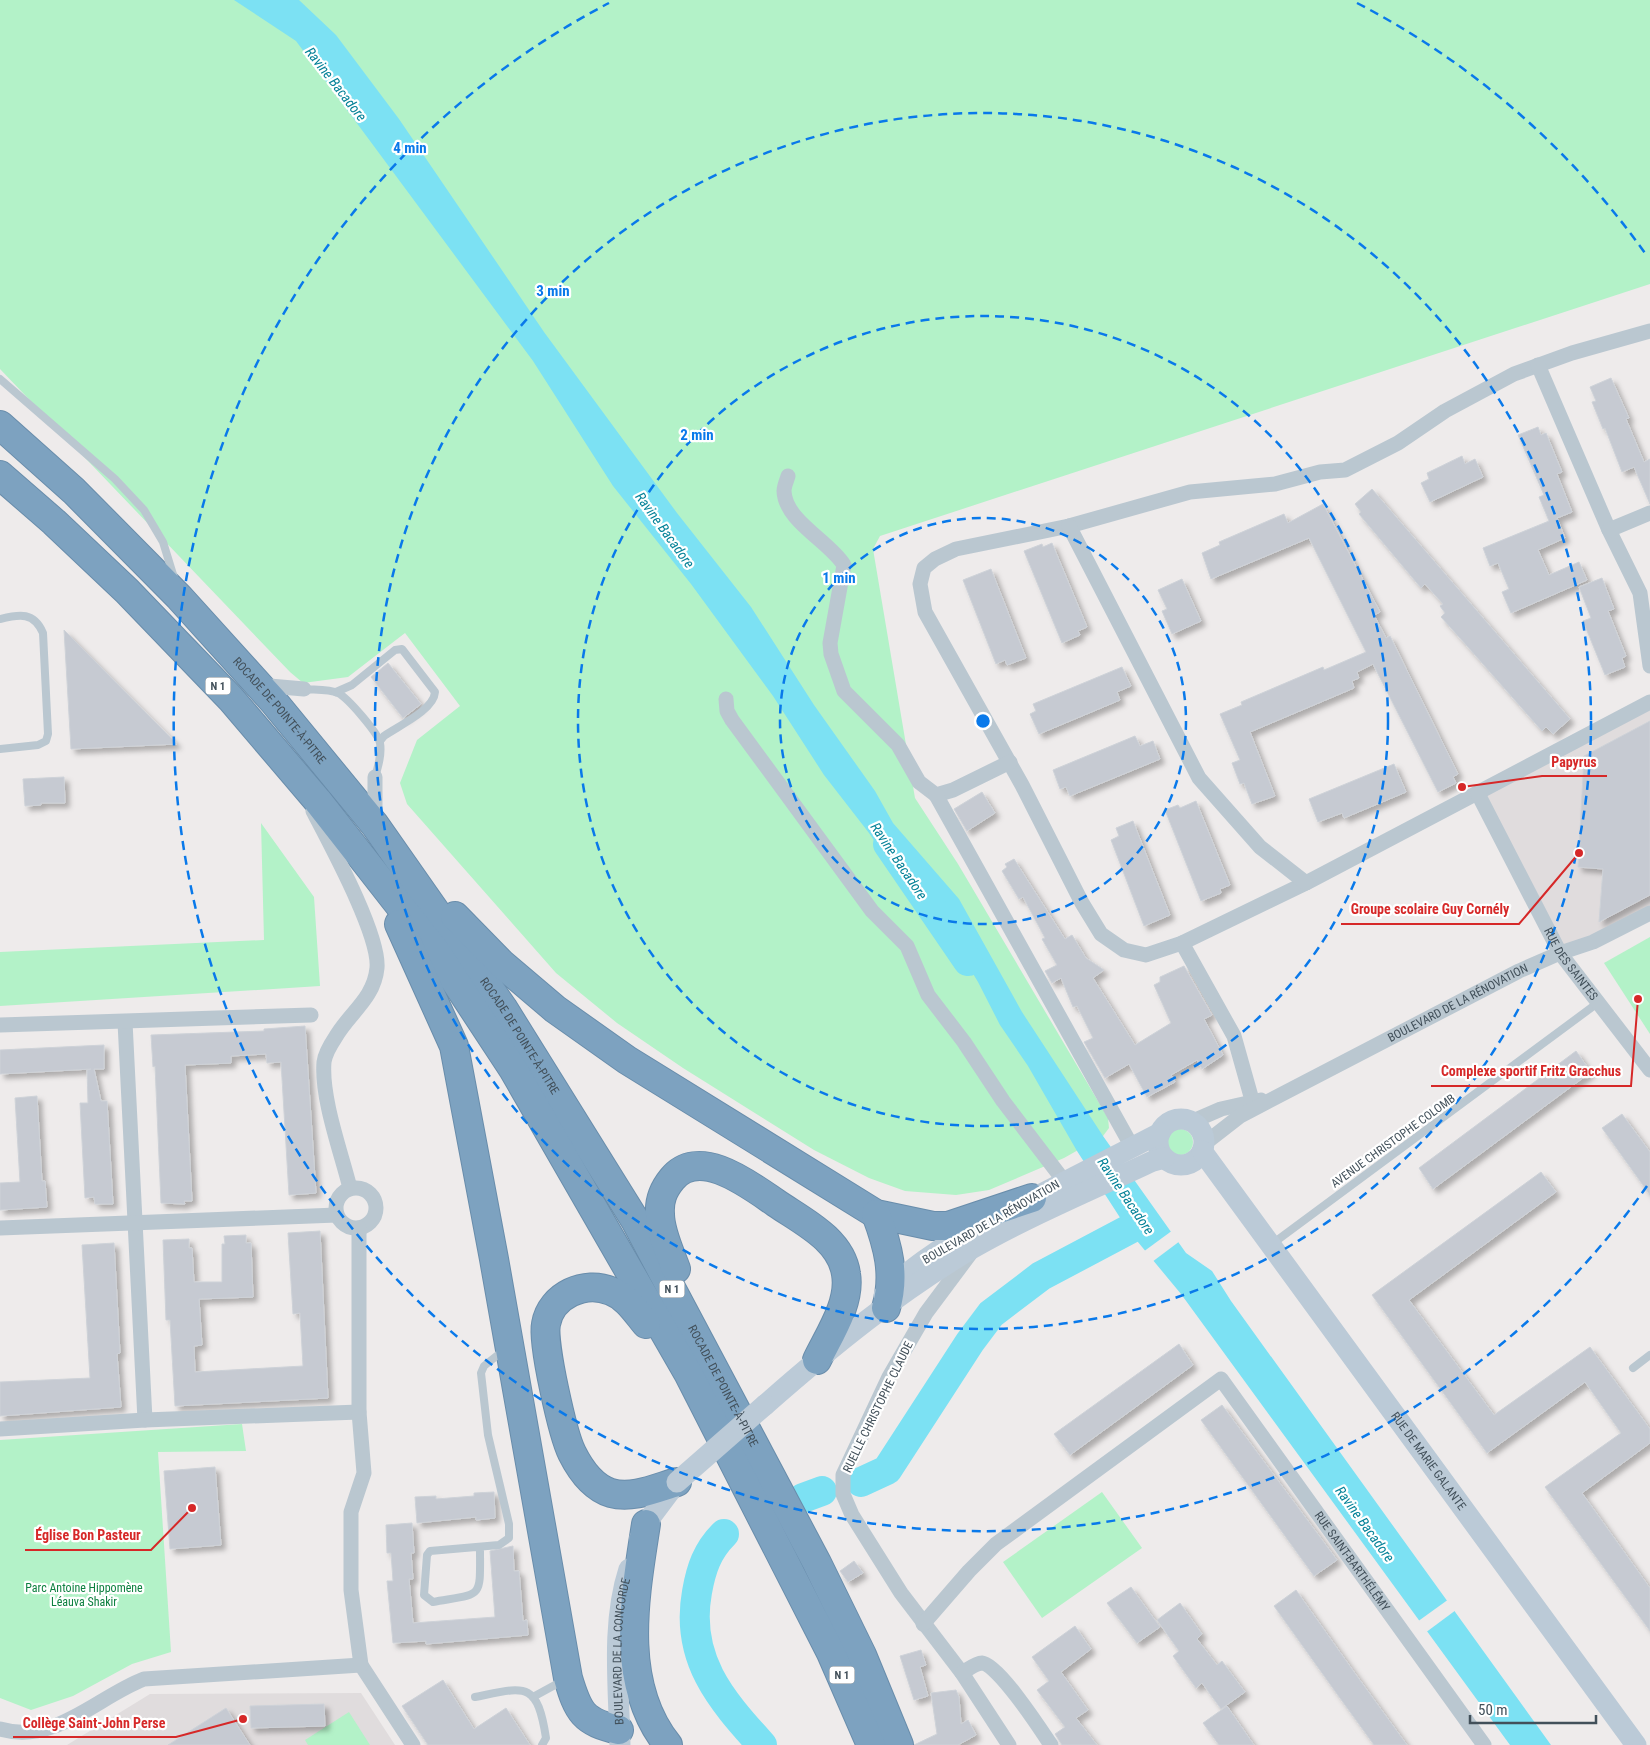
<svg xmlns="http://www.w3.org/2000/svg" width="1650" height="1745" font-family="'Roboto Condensed',sans-serif">
<style>
.education{fill:#e0dcdd}
.green{fill:#b3f2c8}
.water{fill:#7ce1f3}
.pier{fill:#eeebeb}
.lines{fill:none;stroke-linecap:round;stroke-linejoin:round}
.river{stroke:#7ce1f3;stroke-width:30}
.building{fill:#c6cad2;stroke:#ced2d8;filter:url(#shadow)}
.highway-casing{stroke:#698dab;stroke-width:30}
.lane{stroke:#bac7d0;stroke-width:8}
.street{stroke:#bac7d0;stroke-width:15}
.secondary{stroke:#bbcad7;stroke-width:21}
.highway{stroke:#7da2c0;stroke-width:28}
.secondary-bridge{stroke:#bbcad7;stroke-width:21}
.ring{fill:none;stroke:#0979ea;stroke-width:2.5;stroke-dasharray:9 6}
.labels{text-anchor:middle;dominant-baseline:central;stroke-width:4.5;stroke-linejoin:round;paint-order:stroke}
.shield{fill:#fff;stroke:#7b848c;stroke-width:1}
.shield-label{font-size:11px;font-weight:bold;fill:#42505a}
.street-label{font-size:12px;fill:#42505a;stroke:#fff}
.park-label{font-size:12px;fill:#0e8040;stroke:#fff}
.water-label{font-size:14px;font-style:italic;fill:#038197;stroke:#fff}
.centre{fill:#0979ea;stroke:#fff;stroke-width:2.5}
.ring-label{font-size:15px;text-anchor:middle;font-weight:bold;fill:#0979ea;stroke:#fff;stroke-width:4.5;stroke-linejoin:round;paint-order:stroke}
.leader{fill:none;stroke:#d62828;stroke-width:2}
.callout-dot{fill:#d62828;stroke:#fff;stroke-width:2}
.callout-label{font-size:14px;text-anchor:middle;font-weight:bold;fill:#d62828;stroke:#fff;stroke-width:4.5;stroke-linejoin:round;paint-order:stroke}
</style>
<defs>
<filter id="shadow"><feDropShadow dx="4.5" dy="4.5" stdDeviation="2.5" flood-color="#0004"/></filter>
</defs>
<rect width="100%" height="100%" fill="#eeebeb"/>
<g class="education">
<polygon points="1650,702 1650,913 1560,953 1478,794"/>
<polygon points="361,1693 395,1745 67,1745 150,1694"/>
</g>
<g class="green">
<polygon points="0,0 1650,0 1650,284 880,536 873,549 915,798 958,864 1108,1118 1109,1128 1103,1136 1064,1158 989,1190 956,1195 905,1191 869,1178 814,1150 683,1068 617,1023 556,973 407,804 400,783 417,740 460,706 405,633 348,677 303,683 290,672 0,369"/>
<polygon points="261,823 314,897 320,986 0,1006 0,952 264,940"/>
<polygon points="1650,937 1650,1034 1604,963"/>
<circle cx="1180" cy="1142" r="13"/>
<polygon points="242,1424 246,1451 158,1452 171,1652 132,1664 73,1696 31,1710 0,1698 0,1440"/>
<polygon points="1102,1492 1142,1548 1042,1618 1003,1562"/>
<polygon points="349,1712 370,1745 308,1745 305,1740"/>
</g>
<polygon class="water" points="234,0 299,0 336,35 399,119 544,332 677,513 751,607 814,705 875,791 893,823 959,899 1022,1012 1103,1136 1186,1253 1212,1271 1231,1301 1551,1745 1510,1745 1181,1294 1128,1230 1077,1151 1028,1066 1000,1025 978,982 945,927 911,877 898,876 869,833 824,775 773,696 691,584 613,486 533,361 296,41"/>
<g class="pier">
<polygon points="1173,1230 1180,1241 1152,1262 1143,1252"/>
<polygon points="1449,1599 1456,1610 1425,1633 1417,1622"/>
</g>
<g class="lines">
<g class="river">
<polyline points="888,844 968,961"/>
<polyline points="861,1482 887,1470 970,1342 991,1314 1041,1276 1143,1222"/>
<polyline points="803,1498 822,1491"/>
<path d="M 724,1534 C 707,1551 701,1569 697,1592 C 685,1658 720,1699 762,1745"/>
</g>
</g>
<g class="building">
<polygon points="1611,378 1629,418 1626,419 1644,462 1650,459 1650,504 1634,467 1622,472 1605,428 1603,429 1592,402 1596,401 1590,387"/>
<polygon points="1538,427 1541,435 1546,433 1562,472 1557,474 1572,512 1557,518 1565,538 1538,550 1549,575 1579,562 1587,580 1511,613 1502,592 1509,589 1498,563 1490,566 1483,548 1549,521 1539,497 1544,495 1518,435"/>
<polygon points="1462,456 1465,464 1475,459 1483,477 1430,502 1421,483 1429,479 1427,473"/>
<polygon points="1372,489 1570,719 1553,734 1546,727 1542,731 1467,646 1441,617 1445,613 1440,606 1443,604 1425,584 1421,588 1359,514 1361,512 1355,504"/>
<polygon points="1323,504 1380,612 1374,615 1386,638 1390,636 1458,774 1453,777 1456,783 1438,792 1373,664 1357,672 1359,678 1352,681 1354,688 1250,732 1275,796 1252,804 1244,783 1240,784 1232,763 1240,760 1220,714 1242,705 1241,702 1323,667 1324,670 1366,652 1309,538 1211,579 1202,553 1220,545 1219,542 1284,514 1288,523"/>
<polygon points="1052,543 1087,627 1078,631 1080,635 1062,643 1024,551 1042,544 1043,547"/>
<polygon points="991,569 1026,658 1007,665 1005,660 996,664 963,580"/>
<polygon points="1602,578 1614,609 1608,611 1626,656 1622,658 1625,667 1605,675 1583,621 1591,618 1579,587"/>
<polygon points="1182,579 1201,621 1172,634 1162,611 1167,609 1158,590"/>
<polygon points="64,630 177,744 71,749"/>
<polygon points="388,663 421,704 403,718 371,677"/>
<polygon points="1122,667 1131,686 1117,692 1120,700 1039,734 1030,714 1036,711 1033,704"/>
<polygon points="1650,721 1650,895 1599,922 1603,869 1578,867 1584,756"/>
<polygon points="1135,736 1140,746 1153,741 1160,759 1070,796 1066,787 1060,789 1053,770"/>
<polygon points="1394,764 1406,792 1344,818 1342,813 1318,822 1309,799"/>
<polygon points="64,777 65,803 41,803 41,805 25,806 23,779"/>
<polygon points="982,792 995,813 967,831 954,809"/>
<polygon points="1196,801 1230,885 1220,889 1221,893 1201,901 1165,810 1178,805 1180,808"/>
<polygon points="1133,821 1170,915 1144,926 1111,840 1119,836 1116,828"/>
<polygon points="1014,859 1065,939 1072,935 1086,958 1104,970 1093,978 1135,1045 1171,1023 1154,985 1160,982 1160,977 1184,966 1212,1015 1204,1019 1223,1055 1202,1069 1197,1060 1171,1075 1175,1082 1147,1097 1129,1064 1105,1078 1084,1042 1093,1038 1077,1006 1073,1007 1061,978 1052,983 1045,971 1057,965 1042,939 1045,938 1023,897 1019,899 1002,871 1007,867 1005,864"/>
<polygon points="305,1026 316,1193 289,1195 281,1062 267,1063 266,1054 231,1056 231,1063 185,1065 192,1201 184,1201 185,1204 161,1203 155,1066 153,1067 151,1035 264,1031 264,1029"/>
<polygon points="104,1045 104,1069 94,1069 101,1101 107,1101 113,1204 95,1204 94,1197 85,1198 80,1103 88,1103 87,1070 91,1069 0,1074 0,1050"/>
<polygon points="1576,1051 1591,1072 1433,1189 1419,1168"/>
<polygon points="37,1096 42,1181 45,1181 47,1207 0,1210 0,1183 20,1182 15,1098"/>
<polygon points="1622,1114 1650,1152 1650,1195 1602,1128"/>
<polygon points="1541,1172 1556,1192 1409,1300 1494,1415 1590,1347 1634,1407 1650,1429 1650,1443 1582,1493 1650,1588 1650,1631 1545,1487 1621,1433 1585,1382 1487,1453 1372,1295"/>
<polygon points="320,1231 328,1398 175,1406 170,1320 166,1320 163,1240 189,1239 189,1248 192,1248 194,1282 222,1282 222,1244 225,1244 224,1236 246,1235 246,1243 251,1243 253,1297 199,1299 202,1345 194,1346 195,1372 303,1366 300,1313 293,1314 288,1233"/>
<polygon points="114,1243 120,1353 117,1354 121,1407 0,1416 0,1382 90,1378 82,1245"/>
<polygon points="1179,1344 1193,1365 1070,1455 1054,1434"/>
<polygon points="1222,1405 1337,1560 1314,1576 1201,1420"/>
<polygon points="215,1467 221,1545 170,1549 164,1471"/>
<polygon points="494,1492 495,1518 476,1520 476,1517 417,1523 415,1497 436,1496 436,1499 474,1496 474,1493"/>
<polygon points="412,1523 414,1553 411,1553 413,1579 409,1579 413,1623 495,1617 490,1551 513,1546 514,1571 519,1571 523,1621 527,1620 528,1635 426,1644 426,1641 393,1643 387,1581 393,1581 391,1553 387,1553 386,1525"/>
<polygon points="854,1561 863,1573 848,1582 840,1571"/>
<polygon points="1131,1587 1160,1627 1137,1643 1107,1603"/>
<polygon points="1296,1590 1354,1672 1407,1745 1374,1745 1337,1694 1274,1606"/>
<polygon points="1180,1603 1202,1634 1197,1639 1217,1665 1222,1661 1245,1692 1221,1709 1202,1683 1196,1688 1173,1656 1179,1651 1157,1620"/>
<polygon points="1075,1626 1091,1649 1061,1672 1088,1710 1076,1718 1097,1745 1062,1745 1055,1734 1065,1727 1037,1690 1049,1681 1032,1657"/>
<polygon points="921,1650 926,1665 920,1667 928,1696 914,1700 900,1656"/>
<polygon points="443,1680 474,1729 506,1708 530,1745 428,1745 402,1706"/>
<polygon points="956,1690 959,1697 961,1724 968,1720 976,1735 958,1745 914,1745 937,1734 931,1693"/>
<polygon points="324,1704 325,1726 251,1728 250,1706"/>
<polygon points="1227,1706 1254,1745 1219,1745 1203,1723"/>
<polygon points="226,1708 250,1745 168,1745"/>
</g>
<g class="lines">
<defs>
<g id="highway">
<path id="s6" d="M 0,425 L 74,491 L 179,597 L 274,702 L 375,825 L 503,1008 L 635,1220 L 817,1563 L 862,1655 L 899,1745"/>
<polyline points="0,475 54,522 127,591 231,699 317,800 436,952 513,1069 688,1373 831,1653 871,1745"/>
<polyline points="455,916 502,964 555,1009 627,1060 876,1214 933,1226 948,1226 1032,1198"/>
<path d="M 399,924 L 454,1046 L 494,1259 L 568,1678 C 578,1712 583,1722 619,1730"/>
<path d="M 876,1214 C 888,1246 896,1275 886,1308"/>
<path d="M 676,1269 C 670,1252 660,1232 660,1214 C 659,1200 663,1190 672,1179 C 699,1145 751,1186 776,1203 C 802,1221 841,1239 846,1274 C 851,1303 829,1335 817,1360"/>
<path d="M 646,1324 C 636,1312 627,1297 611,1291 C 585,1280 551,1295 546,1324 C 542,1343 563,1435 572,1453 C 580,1469 592,1487 611,1493 C 633,1499 656,1488 677,1482"/>
<path d="M 646,1524 C 635,1596 618,1683 668,1745"/>
</g>
</defs>
<use href="#highway" class="highway-casing"/>
<g class="lane">
<polyline points="0,379 115,479 144,510 163,542 175,581"/>
<path d="M 0,619 C 20,614 34,612 43,633 L 48,734 L 46,741 L 38,745 L 0,749"/>
<path d="M 304,689 C 314,690 329,689 338,693 C 348,698 378,733 380,743 C 382,754 378,767 375,777"/>
<path d="M 336,692 L 352,685 L 395,650 L 402,649 L 435,692 C 434,710 398,726 384,736 L 380,741"/>
<polyline points="1272,1244 1599,1002"/>
<polyline points="1633,1368 1650,1355"/>
<path d="M 480,1547 C 480,1600 484,1593 433,1602 L 424,1595 L 427,1555 L 430,1551 L 499,1545 L 509,1538 L 509,1524 L 488,1435 L 481,1373 L 484,1366 L 504,1350"/>
<path d="M 475,1697 C 525,1687 537,1680 546,1738 L 542,1745"/>
<polyline points="533,1697 564,1680"/>
</g>
<g class="street">
<polyline points="1650,331 1572,353 1514,374 1445,411 1398,443 1345,470 1320,472 1275,484 1190,492 1069,526 956,549 935,559 924,568 920,584 925,612 1022,785 1082,903 1101,934 1124,950 1146,955 1182,943 1306,883 1650,702"/>
<polyline points="1538,365 1609,530 1640,593 1650,666"/>
<path d="M 788,476 C 787,480 784,486 784,491 C 785,521 829,541 844,565 L 830,643 L 831,654 L 844,691 L 898,745 L 919,782 L 936,795 L 953,790 L 1010,762"/>
<polyline points="1069,526 1199,778 1260,847 1306,883"/>
<polyline points="1609,530 1650,513"/>
<polyline points="258,685 304,689"/>
<polyline points="726,699 727,711 732,720 872,911 907,946 928,995 964,1042 1003,1101 1064,1181"/>
<polyline points="375,777 375,823"/>
<path id="s1" d="M 1478,794 L 1560,953 L 1650,1070"/>
<polyline points="936,795 1131,1145"/>
<path d="M 313,811 C 329,842 380,935 377,968 C 374,999 349,1013 335,1038 C 331,1044 325,1055 324,1062 C 321,1098 341,1152 350,1188"/>
<polyline points="1182,943 1234,1036 1252,1100"/>
<polyline points="125,1022 145,1420 359,1412"/>
<polyline points="0,1025 311,1015"/>
<polyline points="1191,1122 1221,1109 1261,1100"/>
<path id="s2" d="M 1204,1144 L 1240,1116 L 1519,971 L 1560,953 L 1593,942 L 1650,913"/>
<circle cx="356" cy="1208" r="20"/>
<polyline points="0,1228 337,1215"/>
<polyline points="359,1228 359,1412 364,1473 351,1512 351,1590 361,1665 413,1745"/>
<polyline points="970,1254 926,1313 889,1377 843,1475 843,1494 852,1515 901,1593 962,1673 1009,1745"/>
<polyline points="0,1429 145,1420"/>
<path id="s3" d="M 923,1624 L 969,1571 L 996,1544 L 1221,1379 L 1484,1745"/>
<path d="M 962,1673 C 967,1670 976,1663 982,1663 C 998,1664 1041,1730 1051,1745"/>
<path d="M 0,1729 C 55,1745 97,1697 144,1679 L 361,1665"/>
</g>
<g class="secondary">
<circle cx="1181" cy="1142" r="23"/>
<path id="s4" d="M 1202,1151 L 1636,1745"/>
<polyline points="1018,1206 1160,1133"/>
<path d="M 884,1295 C 914,1263 951,1242 989,1221"/>
<path d="M 765,1405 C 830,1348 898,1292 973,1248 C 1031,1215 1093,1189 1153,1161 L 1164,1158"/>
<polyline points="640,1538 650,1518 677,1482"/>
<path id="s5" d="M 620,1745 C 619,1688 611,1624 629,1569"/>
</g>
<use href="#highway" class="highway"/>
<polyline class="secondary-bridge" points="677,1482 765,1405"/>
</g>
<g class="ring">
<circle cx="983" cy="721" r="203"/>
<circle cx="983" cy="721" r="405"/>
<circle cx="983" cy="721" r="608"/>
<path d="M1647 1186A810 810 0 1 1 609 3M1357 3A810 810 0 0 1 1647 256"/>
</g>
<g class="labels">
<g class="shield">
<rect x="205.5" y="677.5" width="25" height="17" rx="4"/>
<rect x="659.5" y="1280.5" width="25" height="17" rx="4"/>
<rect x="829.5" y="1666.5" width="25" height="17" rx="4"/>
</g>
<g class="shield-label">
<text x="218" y="686">N 1</text>
<text x="672" y="1289">N 1</text>
<text x="842" y="1675">N 1</text>
</g>
<g class="street-label">
<text stroke="none"><textPath href="#s6" startOffset="400">ROCADE DE POINTE-À-PITRE</textPath></text>
<text stroke="none"><textPath href="#s1" startOffset="194">RUE DES SAINTES</textPath></text>
<text stroke="none"><textPath href="#s2" startOffset="291">BOULEVARD DE LA RÉNOVATION</textPath></text>
<text stroke="none"><textPath href="#s6" startOffset="805">ROCADE DE POINTE-À-PITRE</textPath></text>
<text transform="translate(1393 1141) rotate(-36)">AVENUE CHRISTOPHE COLOMB</text>
<text transform="translate(991 1222) rotate(-30)">BOULEVARD DE LA RÉNOVATION</text>
<text stroke="none"><textPath href="#s6" startOffset="1210">ROCADE DE POINTE-À-PITRE</textPath></text>
<text transform="translate(878 1407) rotate(-64)">RUELLE CHRISTOPHE CLAUDE</text>
<text stroke="none"><textPath href="#s4" startOffset="384">RUE DE MARIE GALANTE</textPath></text>
<text stroke="none"><textPath href="#s3" startOffset="612">RUE SAINT-BARTHÉLÉMY</textPath></text>
<text stroke="none"><textPath href="#s5" startOffset="94">BOULEVARD DE LA CONCORDE</textPath></text>
</g>
<g class="park-label">
<text x="84" y="1588">Parc Antoine Hippomène<tspan x="84" dy="14">Léauva Shakir</tspan></text>
</g>
<g class="water-label">
<text transform="translate(336 84) rotate(52)">Ravine Bacadore</text>
<text transform="translate(665 530) rotate(54)">Ravine Bacadore</text>
<text transform="translate(899 861) rotate(56)">Ravine Bacadore</text>
<text transform="translate(1126 1196) rotate(56)">Ravine Bacadore</text>
<text transform="translate(1365 1524) rotate(54)">Ravine Bacadore</text>
</g>
</g>
<circle cx="983" cy="721" r="8" class="centre"/>
<g class="ring-label">
<text x="410" y="153">4 min</text>
<text x="553" y="296">3 min</text>
<text x="697" y="440">2 min</text>
<text x="839" y="583">1 min</text>
</g>
<path class="leader" d="M1462 787L1542 776H1607M1579 853L1519 924H1341M1638 999L1631 1086H1431M192 1508L151 1550H25M243 1719L176 1737H13"/>
<g class="callout-dot">
<circle cx="1462" cy="787" r="5"/>
<circle cx="1579" cy="853" r="5"/>
<circle cx="1638" cy="999" r="5"/>
<circle cx="192" cy="1508" r="5"/>
<circle cx="243" cy="1719" r="5"/>
</g>
<g class="callout-label">
<text x="1574" y="767">Papyrus</text>
<text x="1430" y="914">Groupe scolaire Guy Cornély</text>
<text x="1531" y="1076">Complexe sportif Fritz Gracchus</text>
<text x="88" y="1540">Église Bon Pasteur</text>
<text x="94" y="1728">Collège Saint-John Perse</text>
</g>
<path d="M1470 1715v8h126v-8" fill="none" stroke="#42505a" stroke-width="2.5"/>
<text x="1478" y="1715" font-size="15" fill="#42505a" stroke="#ffffff" stroke-width="4" paint-order="stroke">50 m</text>
</svg>
